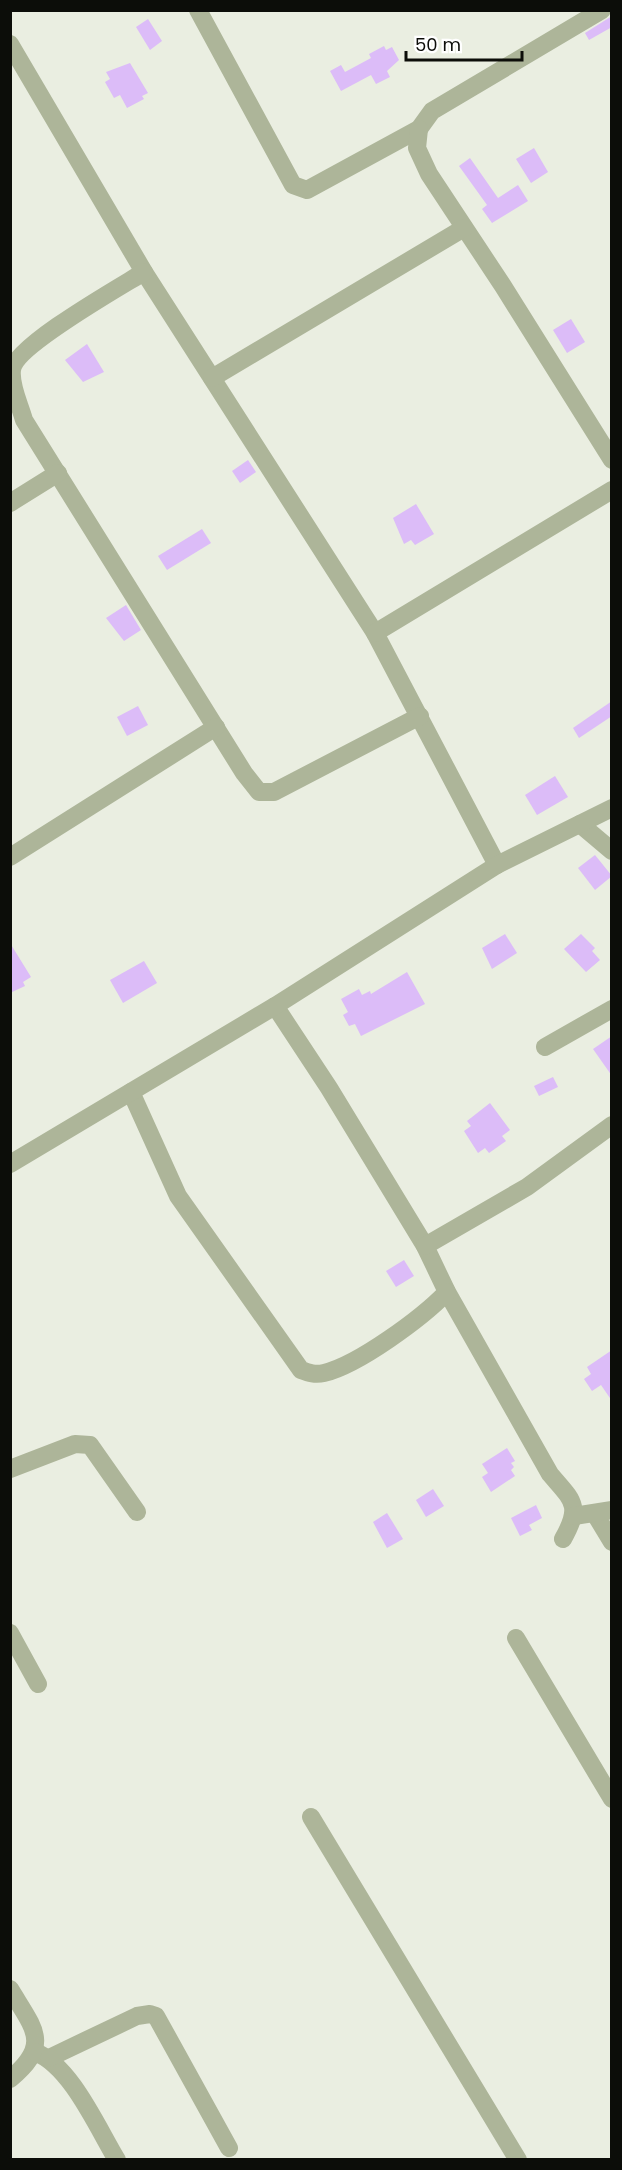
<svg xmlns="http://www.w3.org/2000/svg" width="622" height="2170" font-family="Poppins,sans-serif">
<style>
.building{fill:#dcbcf8}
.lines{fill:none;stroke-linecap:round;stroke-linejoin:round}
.minor{stroke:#adb599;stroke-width:18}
</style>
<rect width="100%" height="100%" fill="#eaeee1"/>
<g class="building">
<polygon points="612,16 612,27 589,40 585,33"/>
<polygon points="148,19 162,41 150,50 136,27"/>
<polygon points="384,46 386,50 392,47 399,60 387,71 390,77 376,84 371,75 341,91 330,71 341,65 345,72 371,58 369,54"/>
<polygon points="130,63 148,93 142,96 144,99 127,108 120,95 114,98 105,82 110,79 106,72"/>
<polygon points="534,148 548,172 531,183 516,159"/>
<polygon points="470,158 498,198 518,185 528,201 492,223 482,209 487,205 459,166"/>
<polygon points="571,319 585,342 567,353 553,330"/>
<polygon points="87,344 104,372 83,382 65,360"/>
<polygon points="248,460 256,472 240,483 232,471"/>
<polygon points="416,504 434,534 415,545 411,540 404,544 393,518"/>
<polygon points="202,529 211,543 167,570 158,556"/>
<polygon points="126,605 141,630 124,641 106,618"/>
<polygon points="612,701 612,716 579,738 573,728"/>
<polygon points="138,706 148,725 127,736 117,717"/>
<polygon points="555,776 568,797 537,815 525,795"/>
<polygon points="595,855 612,876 595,890 578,868"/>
<polygon points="505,934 517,953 492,969 482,948"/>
<polygon points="581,934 595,948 592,951 600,960 586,972 564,949"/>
<polygon points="10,943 31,977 23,982 25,986 10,993"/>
<polygon points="144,961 157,983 123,1003 110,980"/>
<polygon points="407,972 425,1004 361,1036 355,1024 349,1026 343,1015 348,1012 341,999 359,989 362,995 370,991 371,994"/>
<polygon points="612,1036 612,1076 593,1049"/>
<polygon points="553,1077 558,1087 539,1096 534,1086"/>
<polygon points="490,1103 510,1130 502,1136 506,1141 489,1153 485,1148 478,1153 464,1131 471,1126 467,1121"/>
<polygon points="404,1260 414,1276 396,1287 386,1271"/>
<polygon points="612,1350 612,1401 601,1385 592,1391 584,1379 591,1374 587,1367"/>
<polygon points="507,1448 515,1461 511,1463 514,1467 511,1470 515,1476 491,1492 482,1477 488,1473 482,1464"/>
<polygon points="433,1489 444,1506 426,1517 416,1500"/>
<polygon points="536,1505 542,1518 529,1525 532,1530 520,1536 511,1518"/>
<polygon points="387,1513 403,1539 387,1548 373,1522"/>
</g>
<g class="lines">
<g class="minor">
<polyline points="198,10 293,185 307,190 419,129 432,111 602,10"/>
<polyline points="10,44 144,272 375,633 497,865"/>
<polyline points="419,129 417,148 429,174 503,286 612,460"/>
<path d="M 144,272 C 120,287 15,346 12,370 C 10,386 20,405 24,420 L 244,773 L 259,792 L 274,792 L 420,716"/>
<polyline points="212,378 464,228"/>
<polyline points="10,503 58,473"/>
<polyline points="375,633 612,490"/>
<polyline points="580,824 612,851"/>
<polyline points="10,857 216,727"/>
<path d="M 275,1006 L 329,1088 L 425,1246 L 447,1292 L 550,1474 C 573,1501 582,1505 563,1539"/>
<polyline points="545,1047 612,1009"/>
<path d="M 131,1092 L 178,1196 L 301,1370 C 309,1373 315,1375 324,1373 C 358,1365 422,1318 447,1292"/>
<polyline points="10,1164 275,1006 497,865 612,808"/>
<polyline points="425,1246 527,1187 612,1125"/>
<polyline points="10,1469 75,1444 90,1445 137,1512"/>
<polyline points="595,1514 612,1542"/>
<polyline points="574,1516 612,1510"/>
<polyline points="10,1633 38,1684"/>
<polyline points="516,1638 612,1799"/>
<polyline points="311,1817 518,2160"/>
<path d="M 10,1989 C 34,2029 52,2044 10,2079"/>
<path d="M 35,2052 C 71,2066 97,2127 117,2160"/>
<polyline points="49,2058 137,2016 150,2014 156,2016 229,2148"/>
</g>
</g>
<rect width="622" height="2170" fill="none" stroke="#0c0d09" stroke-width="24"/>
<path d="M406 51v9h116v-9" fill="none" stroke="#0c0d09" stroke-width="3"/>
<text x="415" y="51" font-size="18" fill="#0c0d09" stroke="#ffffff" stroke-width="4.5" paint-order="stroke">50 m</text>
</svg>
